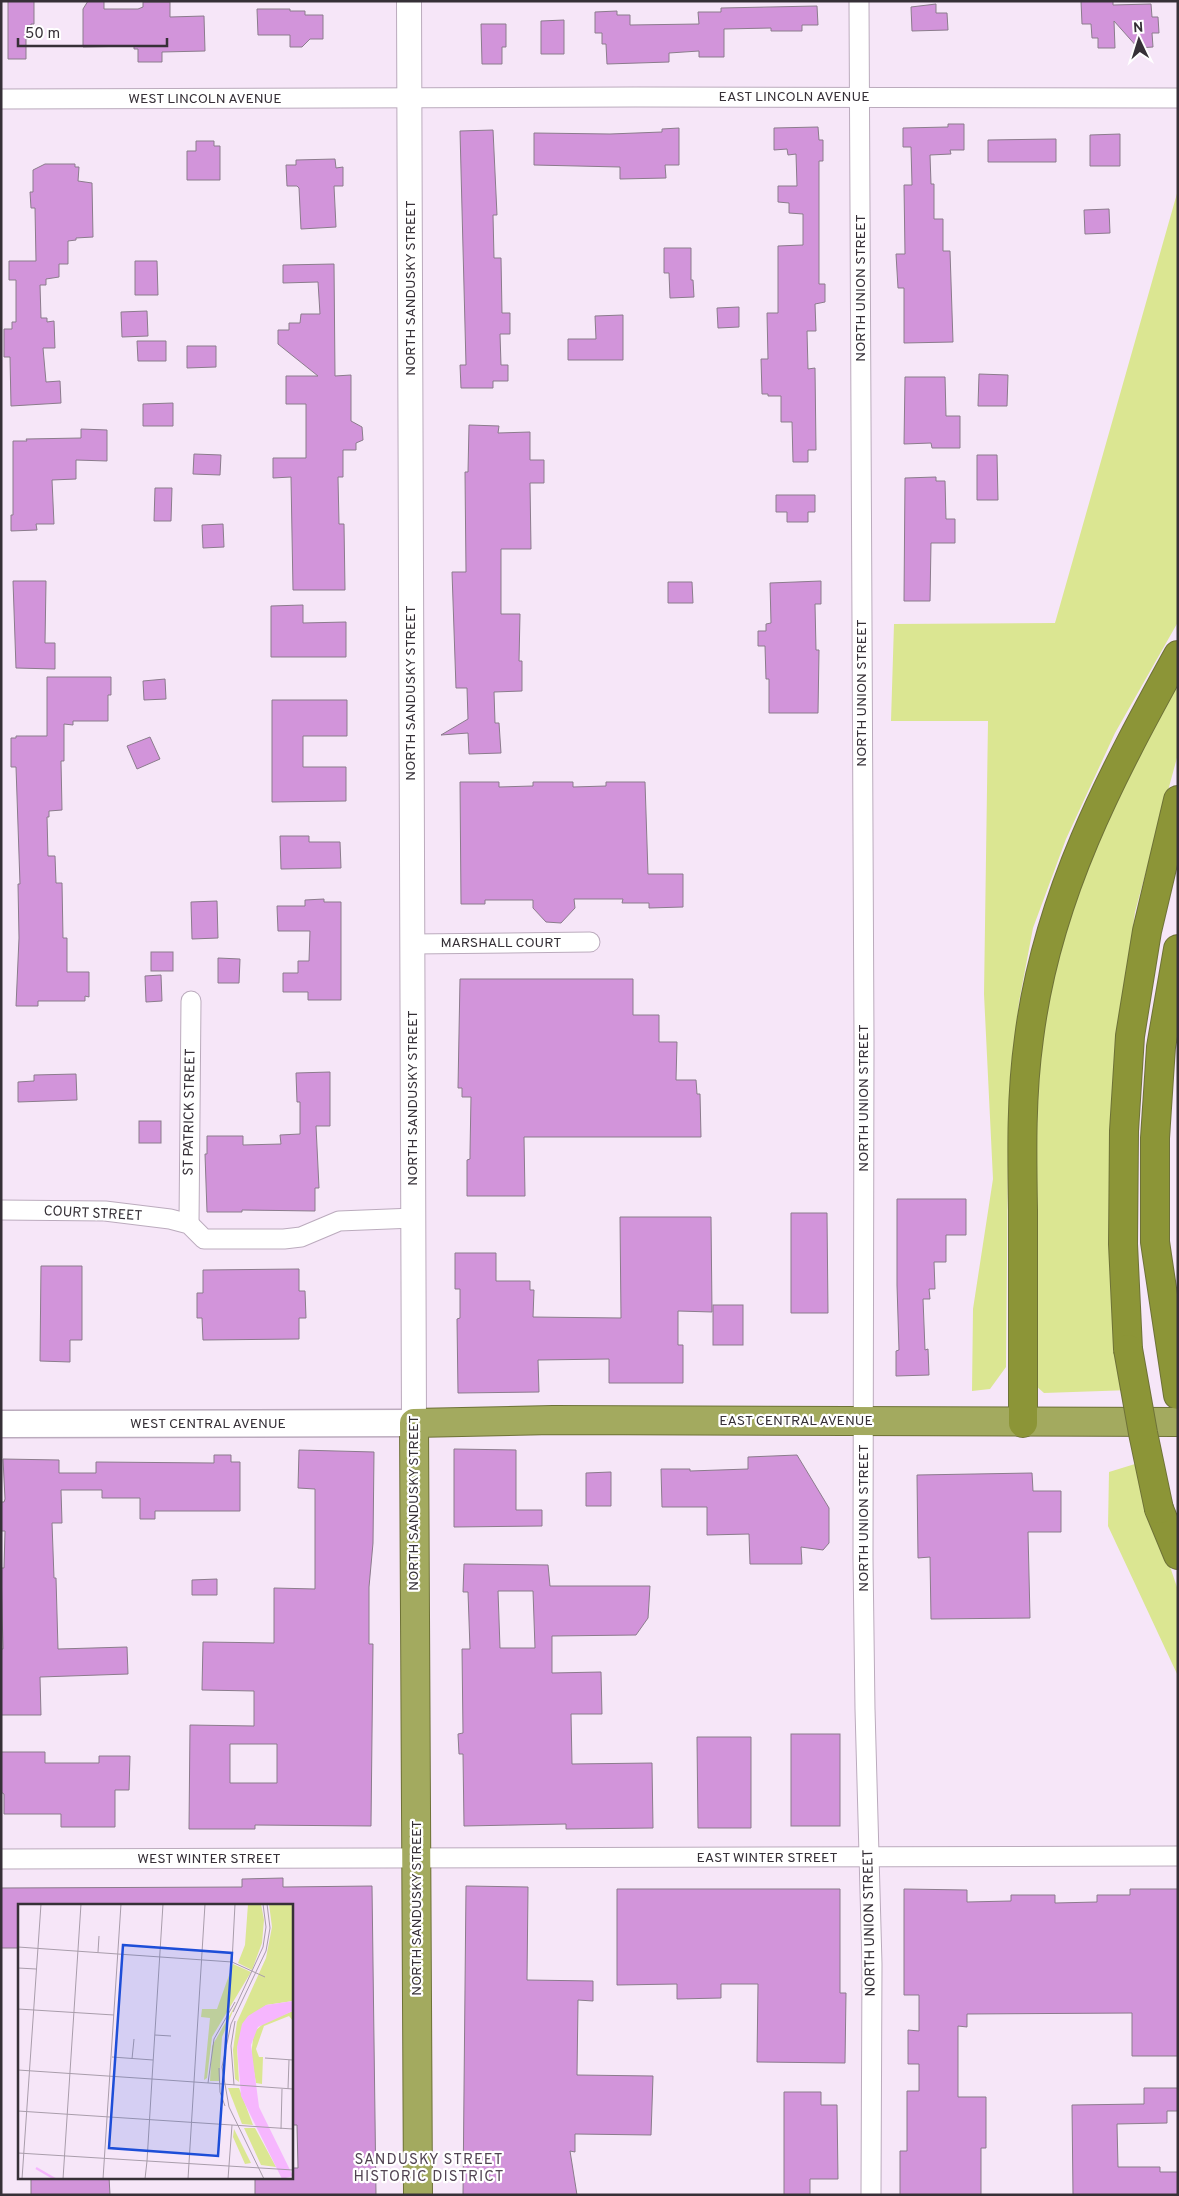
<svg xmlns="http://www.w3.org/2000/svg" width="1179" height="2196" font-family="Overpass,sans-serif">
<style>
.green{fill:#dbe692}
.building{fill:#d294da;stroke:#8b7c8c;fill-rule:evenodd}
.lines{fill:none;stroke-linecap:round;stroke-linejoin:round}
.minor-casing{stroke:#bbabbd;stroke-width:21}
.tertiary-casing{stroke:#bbabbd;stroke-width:26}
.secondary-casing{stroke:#bbabbd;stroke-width:29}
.trunk-casing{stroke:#6e7237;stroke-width:30}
.motorway-casing{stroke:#6e7237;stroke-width:30}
.minor{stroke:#fff;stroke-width:19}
.tertiary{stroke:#fff;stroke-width:24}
.secondary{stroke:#fff;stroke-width:26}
.trunk{stroke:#a3aa5f;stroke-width:28}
.motorway{stroke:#8c9537;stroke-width:28}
.motorway-bridge-casing{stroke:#6e7237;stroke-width:30;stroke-linecap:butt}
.motorway-bridge{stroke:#8c9537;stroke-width:28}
.labels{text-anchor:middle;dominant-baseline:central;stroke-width:4.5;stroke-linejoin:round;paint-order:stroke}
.street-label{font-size:14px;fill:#363037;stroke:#fff}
.neighbourhood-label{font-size:15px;letter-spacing:1px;fill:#514352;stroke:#fff}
.inset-river{fill:none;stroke:#f6b6fe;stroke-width:2.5}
.inset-road{fill:none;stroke:#a99dab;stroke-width:1}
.view{fill:#1d4ed8;fill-opacity:0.15;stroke:#1d4ed8;stroke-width:2.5}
.inset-edge{fill:none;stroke:#363037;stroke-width:2.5}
</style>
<rect width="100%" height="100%" fill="#f6e6f8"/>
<g class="green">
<polygon points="1178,190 1178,622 1115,733 1066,839 1033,928 1019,1002 1011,1081 1008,1151 1006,1367 990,1389 972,1391 973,1309 993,1179 984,994 988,721 891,721 894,624 1055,623"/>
<polygon points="1178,673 1178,754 1135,912 1114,1071 1109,1173 1118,1308 1131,1390 1044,1393 1035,1385 1033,1173 1040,1023 1080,872"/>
<polygon points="1135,1464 1178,1590 1178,1676 1108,1526 1109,1472"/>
</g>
<g class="building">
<polygon points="8,1 34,1 34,24 31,24 31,39 26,39 26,59 8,59"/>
<polygon points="88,1 104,1 104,9 138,9 143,7 143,2 170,2 170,17 204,16 205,51 162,52 162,62 138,62 138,49 134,49 134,46 83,47 83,9"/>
<polygon points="1081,1 1113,1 1113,5 1151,4 1152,17 1158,17 1159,33 1152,33 1153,47 1138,48 1114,21 1115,48 1098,48 1098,38 1092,38 1091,24 1082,24"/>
<polygon points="936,4 936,13 947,13 948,30 912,31 911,7"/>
<polygon points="817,6 818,25 802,25 802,31 771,31 771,28 724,29 724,57 699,57 699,51 669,53 669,62 607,64 606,44 602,44 602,33 595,33 595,12 617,11 617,15 630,15 630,25 699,24 698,12 721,12 721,8"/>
<polygon points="257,9 290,9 290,11 305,11 305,15 323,15 323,39 310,39 302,47 290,47 290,35 258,35"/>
<polygon points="564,20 564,54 541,54 541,21"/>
<polygon points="481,24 506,24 506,47 502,47 502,64 482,64"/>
<polygon points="948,124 964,124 964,150 950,150 951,154 930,155 931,184 934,184 934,219 943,219 943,251 950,251 953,342 904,343 904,288 898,288 896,254 905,254 904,185 912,185 911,147 903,147 903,128 948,127"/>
<polygon points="818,127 819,140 823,140 823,161 819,161 819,284 825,284 825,302 815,304 816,331 807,331 808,369 815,368 816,450 808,450 808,462 793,462 792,422 781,422 781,396 768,396 768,394 762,394 761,359 768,359 767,313 778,313 778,246 803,245 803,214 789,213 789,203 778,202 778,186 797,186 796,154 788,155 787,149 774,150 774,128"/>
<polygon points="679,128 679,165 665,165 666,178 620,179 620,167 534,165 534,133 610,134 662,132 662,129"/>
<polygon points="493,130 497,215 493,215 494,258 501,258 502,313 510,313 510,334 500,334 501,365 508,365 508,381 493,381 493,388 461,388 460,365 466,365 460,131"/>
<polygon points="1120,134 1120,166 1090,166 1090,135"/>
<polygon points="1056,139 1056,162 988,162 988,140"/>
<polygon points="196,141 214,141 214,146 220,146 220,180 187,180 187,151 196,151"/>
<polygon points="335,159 336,168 343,167 343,186 334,186 336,227 301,229 299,188 297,186 287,186 286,165 296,165 296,160"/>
<polygon points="45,164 75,164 75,167 79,167 78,181 92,183 93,237 76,238 76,240 68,241 68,264 59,264 59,277 46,279 46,285 40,285 41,318 47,318 47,322 54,321 55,348 43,348 46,382 60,381 61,403 11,406 10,357 4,357 4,329 12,329 12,322 16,322 16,280 9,280 9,261 36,261 35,208 31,208 30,192 33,192 33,170"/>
<polygon points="1109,209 1110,233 1085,234 1084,210"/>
<polygon points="664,248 691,248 691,280 693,280 694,297 670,298 669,273 664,273"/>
<polygon points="135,261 157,261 158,295 135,295"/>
<polygon points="334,264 335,376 351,375 351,421 362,427 363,440 356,443 356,450 343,450 343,477 338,477 339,524 344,524 345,590 293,590 291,477 273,478 273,458 306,458 306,404 286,404 286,376 318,376 278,344 278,330 289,330 289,323 300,323 301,314 320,314 318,282 283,283 283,265"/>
<polygon points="739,307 739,327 718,328 717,308"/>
<polygon points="147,311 148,336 122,337 121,312"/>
<polygon points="623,315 623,360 568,360 568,339 596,339 595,316"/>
<polygon points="137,341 166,341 166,361 138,361"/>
<polygon points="187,346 216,346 216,367 187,368"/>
<polygon points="979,374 1008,375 1007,406 978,406"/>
<polygon points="905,377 945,377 946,416 960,416 960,448 932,448 931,443 904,444"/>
<polygon points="173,403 173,426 143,426 143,404"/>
<polygon points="469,425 499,426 498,433 530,432 530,460 544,460 544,483 530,483 531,549 501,549 501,614 520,614 519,661 522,661 522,691 494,692 495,723 499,723 501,753 469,754 468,733 441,735 468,719 467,688 456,688 452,572 466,572 465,472 468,472"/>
<polygon points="81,429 107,430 107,461 76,460 76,479 52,480 54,524 36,524 37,530 11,531 11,515 13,515 13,441 27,441 26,439 81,438"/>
<polygon points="194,454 221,455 220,475 193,474"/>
<polygon points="977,455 997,455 998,500 977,500"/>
<polygon points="936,477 936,481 945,481 946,519 955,519 955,543 931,543 930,601 904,601 905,478"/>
<polygon points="155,488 172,488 171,521 154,521"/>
<polygon points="776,495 815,495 815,512 808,512 808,522 787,522 787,512 776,512"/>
<polygon points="223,524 224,547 203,548 202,525"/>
<polygon points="13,581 46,581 45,643 55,643 55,669 16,668"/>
<polygon points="821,581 821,604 815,604 816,650 819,650 818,713 769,713 769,679 766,679 765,646 758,646 758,631 766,631 766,624 771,623 770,583"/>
<polygon points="668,582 692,582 693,603 668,603"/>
<polygon points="303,605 303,623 346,622 346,657 271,657 271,606"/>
<polygon points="47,677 111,677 111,695 108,695 108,721 73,721 73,725 64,724 64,761 61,761 62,810 49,811 49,817 47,817 48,856 55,856 56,883 62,883 63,938 67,938 67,972 89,972 89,997 85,996 85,1001 38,1001 38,1006 16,1006 19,938 18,884 20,884 16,767 11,767 11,738 16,738 16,736 47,736"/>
<polygon points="165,679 166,699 144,700 143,681"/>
<polygon points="272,700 347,700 347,736 303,736 303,767 346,767 346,801 272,802"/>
<polygon points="150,737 160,759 137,769 127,746"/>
<polygon points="460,782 499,782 499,787 533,786 533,782 573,782 573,787 606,786 606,782 645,782 648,874 683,874 683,907 649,908 649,903 622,903 623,899 574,899 575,908 561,923 546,922 533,908 533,900 485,900 485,904 461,904"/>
<polygon points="280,836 309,836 309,842 340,842 341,868 281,869"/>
<polygon points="324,899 324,902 341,902 341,1000 308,1000 308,992 283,992 283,973 298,973 298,961 309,961 310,931 278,931 277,906 305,906 305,900"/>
<polygon points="217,901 218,938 192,939 191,902"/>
<rect x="151" y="952" width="22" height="19"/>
<polygon points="218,958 240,959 239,983 218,983"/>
<polygon points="161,975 162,1001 146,1002 145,976"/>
<polygon points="460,979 633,979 633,1015 659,1015 659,1042 677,1042 676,1080 696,1080 697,1094 700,1094 701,1137 524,1137 525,1196 467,1196 467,1160 470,1159 470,1152 471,1097 462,1097 462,1088 458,1088"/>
<polygon points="330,1072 330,1126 316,1126 319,1188 315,1188 315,1211 242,1210 242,1212 207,1212 205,1154 207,1154 207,1136 243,1136 243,1145 281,1144 280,1135 300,1134 300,1102 297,1102 296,1073"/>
<polygon points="76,1074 77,1100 18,1102 18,1082 34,1081 34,1075"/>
<rect x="139" y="1121" width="22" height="22"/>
<polygon points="897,1199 966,1199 966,1235 946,1235 946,1262 934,1262 935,1289 929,1289 930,1299 923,1299 925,1350 928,1349 929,1375 896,1376 896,1351 899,1350 897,1285"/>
<polygon points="791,1213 827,1213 828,1313 791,1313"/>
<polygon points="620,1217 711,1217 712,1312 678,1311 678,1345 683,1345 683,1383 609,1383 609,1359 538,1360 539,1392 458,1393 457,1319 460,1318 460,1289 455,1289 455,1253 496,1253 496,1281 530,1281 530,1290 534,1290 533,1317 621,1318"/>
<polygon points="41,1266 82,1266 82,1340 70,1340 70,1362 40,1361"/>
<polygon points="299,1269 299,1291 305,1291 306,1318 299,1318 299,1339 203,1340 202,1318 197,1318 197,1293 203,1293 203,1270"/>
<rect x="713" y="1305" width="30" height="40"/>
<polygon points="454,1449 516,1450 516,1510 542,1510 542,1526 454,1527"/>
<path d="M 299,1450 L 374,1452 L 373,1543 L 369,1587 L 369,1644 L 373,1644 L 371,1826 L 255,1825 L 255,1829 L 189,1829 L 190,1725 L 254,1726 L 254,1691 L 202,1690 L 203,1642 L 274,1643 L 274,1588 L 315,1589 L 315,1489 L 298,1488 ZM 230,1744 L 277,1744 L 277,1783 L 230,1783 Z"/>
<polygon points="214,1455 231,1455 231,1462 240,1462 240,1511 155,1511 155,1519 140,1519 140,1498 102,1498 102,1490 61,1490 62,1523 52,1523 54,1578 56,1578 58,1649 127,1647 128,1674 40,1677 41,1715 1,1715 1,1649 3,1649 1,1568 4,1568 5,1531 1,1531 1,1502 4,1502 5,1499 3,1459 59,1460 59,1473 96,1473 96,1462 214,1463"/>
<polygon points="797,1455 829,1508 829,1543 823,1550 801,1547 802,1564 750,1564 749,1534 707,1535 707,1507 662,1507 661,1469 690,1469 690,1471 748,1469 748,1457"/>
<polygon points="611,1472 611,1506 586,1506 586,1473"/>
<polygon points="1032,1473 1033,1491 1061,1491 1061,1532 1028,1532 1030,1618 931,1619 930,1557 918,1558 917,1475"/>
<path d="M 464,1564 L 548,1565 L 550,1586 L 650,1586 L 648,1618 L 636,1635 L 552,1636 L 552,1673 L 601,1672 L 602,1714 L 571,1714 L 572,1764 L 652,1763 L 653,1828 L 566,1829 L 566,1824 L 464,1826 L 463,1754 L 459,1754 L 458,1734 L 463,1733 L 462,1649 L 470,1649 L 468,1592 L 463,1592 ZM 498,1591 L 533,1591 L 535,1648 L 500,1648 Z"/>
<polygon points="217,1579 217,1595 192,1595 192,1580"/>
<rect x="791" y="1734" width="49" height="92"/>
<polygon points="697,1737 751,1737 751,1828 698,1828"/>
<polygon points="1,1752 45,1752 45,1763 99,1763 99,1756 130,1756 129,1790 115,1790 115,1827 61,1827 61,1814 4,1814 4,1794 1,1792"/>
<polygon points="283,1878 283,1887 372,1886 376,2195 255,2195 255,2177 291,2177 291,2168 298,2168 297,2125 291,2125 291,1905 19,1905 19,1948 1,1948 1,1888 242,1887 242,1879"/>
<polygon points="466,1886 528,1887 527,1980 593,1981 593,2001 578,2000 577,2075 653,2076 651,2135 575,2134 575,2152 570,2151 577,2195 463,2195"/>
<polygon points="617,1889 840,1889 840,1993 846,1993 845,2063 757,2062 758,1984 721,1984 721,1998 677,1999 677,1984 617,1985"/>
<polygon points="904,1889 967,1890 967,1902 1011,1901 1011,1895 1055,1895 1055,1903 1097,1902 1097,1895 1130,1895 1130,1889 1178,1889 1178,2056 1132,2056 1132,2013 967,2014 967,2027 958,2026 958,2097 986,2097 986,2148 981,2148 981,2195 900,2195 900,2151 907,2151 907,2091 919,2091 919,2064 908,2064 908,2030 919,2031 919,1995 904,1995"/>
<polygon points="1144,2088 1178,2088 1178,2111 1167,2111 1167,2123 1117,2124 1118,2167 1160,2167 1160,2172 1178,2172 1178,2195 1073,2195 1072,2105 1144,2104"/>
<polygon points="784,2092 821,2092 821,2105 837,2105 838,2179 810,2179 810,2195 784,2195"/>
<polygon points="31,2177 109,2177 110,2195 31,2195"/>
</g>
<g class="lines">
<defs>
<g id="minor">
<polyline points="859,1 864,1041 863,1558 865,1709 872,1964 871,2195"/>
<polyline points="1,99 635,97 1178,98"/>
<polyline points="413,944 590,942"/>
<polyline points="1,1210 105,1211 170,1219 189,1224 204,1239 284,1239 301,1237 339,1221 414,1218"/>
<polyline points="189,1224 191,1001"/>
<polyline points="1,1859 1178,1856"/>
</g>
<polyline id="tertiary" points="409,1 414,1423"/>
<polyline id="secondary" points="1,1424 414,1423"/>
<polyline id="trunk" points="418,2195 414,1423 553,1420 1178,1422"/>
<g id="motorway">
<polyline points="1178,949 1161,1047 1155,1138 1155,1242 1178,1395"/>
<polyline points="1128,1349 1123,1244 1124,1131 1130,1036 1147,931 1178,800"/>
<path d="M 1023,1423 C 1023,1352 1023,1281 1023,1210 C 1022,1152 1021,1095 1029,1038 C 1047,896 1110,778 1178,655"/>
<polyline points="1159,1509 1178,1555"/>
</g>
</defs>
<use href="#minor" class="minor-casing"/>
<use href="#tertiary" class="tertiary-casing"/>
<use href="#secondary" class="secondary-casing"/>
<use href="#trunk" class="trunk-casing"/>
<use href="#motorway" class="motorway-casing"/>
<use href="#minor" class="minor"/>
<use href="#tertiary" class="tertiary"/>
<use href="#secondary" class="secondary"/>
<use href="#trunk" class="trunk"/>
<use href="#motorway" class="motorway"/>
<defs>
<polyline id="motorway-bridge" points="1128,1349 1143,1433 1159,1509"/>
</defs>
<use href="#motorway-bridge" class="motorway-bridge-casing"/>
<use href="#motorway-bridge" class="motorway-bridge"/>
</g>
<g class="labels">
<g class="street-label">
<text x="794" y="97">EAST LINCOLN AVENUE</text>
<text x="205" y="99">WEST LINCOLN AVENUE</text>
<text transform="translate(411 288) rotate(-90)">NORTH SANDUSKY STREET</text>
<text transform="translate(861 288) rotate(-90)">NORTH UNION STREET</text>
<text transform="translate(411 693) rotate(-90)">NORTH SANDUSKY STREET</text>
<text transform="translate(862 693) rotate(-90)">NORTH UNION STREET</text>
<text x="501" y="943">MARSHALL COURT</text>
<text transform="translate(413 1098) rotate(-90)">NORTH SANDUSKY STREET</text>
<text transform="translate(864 1098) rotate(-90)">NORTH UNION STREET</text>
<text transform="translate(190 1112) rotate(-89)">ST PATRICK STREET</text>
<text transform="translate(93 1214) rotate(3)">COURT STREET</text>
<text x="796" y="1421">EAST CENTRAL AVENUE</text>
<text x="208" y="1424">WEST CENTRAL AVENUE</text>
<text transform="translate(414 1503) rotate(-90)">NORTH SANDUSKY STREET</text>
<text transform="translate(864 1518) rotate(-90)">NORTH UNION STREET</text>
<text x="767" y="1858">EAST WINTER STREET</text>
<text x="209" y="1859">WEST WINTER STREET</text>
<text transform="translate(417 1908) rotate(-90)">NORTH SANDUSKY STREET</text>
<text transform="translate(870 1923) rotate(-91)">NORTH UNION STREET</text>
</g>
<g class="neighbourhood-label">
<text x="429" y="2160">SANDUSKY STREET<tspan x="429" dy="17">HISTORIC DISTRICT</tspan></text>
</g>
</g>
<g transform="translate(18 1904)">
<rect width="275" height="275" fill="#f6e6f8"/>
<path d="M 230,0 L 243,0 L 246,16 L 244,39 L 234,66 L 220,59 L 227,41 ZM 251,0 L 275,0 L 275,97 L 248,101 L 219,143 L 221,178 L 217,175 L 215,146 L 219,118 L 248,54 L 254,23 ZM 215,60 L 233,68 L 194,133 L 189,174 L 186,176 L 192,114 L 183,113 L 184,105 L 199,105 ZM 218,100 L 204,133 L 201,177 L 192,177 L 194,142 ZM 275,107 L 275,117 L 271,112 L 246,122 L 238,145 L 241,153 L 245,153 L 244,180 L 238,179 L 233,151 L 236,128 L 247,118 ZM 210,184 L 221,184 L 235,221 L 224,220 ZM 226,224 L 237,224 L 258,263 L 243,261 ZM 216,225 L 233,259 L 227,260 L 215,233 Z" fill="#dbe692"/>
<path d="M 275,97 L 275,107 L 240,123 L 233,141 L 241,203 L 275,272 L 264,275 L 223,192 L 219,143 L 224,120 L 230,112 L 248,101 Z" fill="#f6b6fe"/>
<path class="inset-river" d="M 18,264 L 37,275"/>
<path class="inset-road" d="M 0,43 L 214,58 L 247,73M 80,48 L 81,32M 214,58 L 217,0M 0,64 L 18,65M 0,105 L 96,111M 215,108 L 245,43 L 248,23 L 245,0M 137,131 L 153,132M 94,153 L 135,156M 247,154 L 275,156M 114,155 L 116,135M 201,164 L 202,188 L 207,202M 0,166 L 134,175M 134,175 L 145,0M 190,179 L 196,135 L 217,98M 216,181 L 213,142 L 217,117M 270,185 L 271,156M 0,207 L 275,225M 263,225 L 264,185M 0,249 L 275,266M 129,257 L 134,175 L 275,185M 4,275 L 23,0M 45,275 L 63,0M 85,275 L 103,0M 127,275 L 129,257M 170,275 L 187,0M 210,275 L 214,221M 246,275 L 211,203 L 204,163 L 213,120 L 248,47 L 252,24 L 249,0"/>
<path class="view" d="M 105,41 L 214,49 L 200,252 L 91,244 Z"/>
<rect width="275" height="275" class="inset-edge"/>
</g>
<rect width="1179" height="2196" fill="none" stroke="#363037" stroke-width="5"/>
<g transform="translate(1139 40) rotate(356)" stroke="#ffffff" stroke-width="4" paint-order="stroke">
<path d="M0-4L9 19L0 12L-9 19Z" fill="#363037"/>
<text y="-8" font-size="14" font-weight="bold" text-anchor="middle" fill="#363037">N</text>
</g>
<path d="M18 38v8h149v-8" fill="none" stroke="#363037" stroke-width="2.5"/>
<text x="25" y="38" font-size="15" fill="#363037" stroke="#ffffff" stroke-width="4" paint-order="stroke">50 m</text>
</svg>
